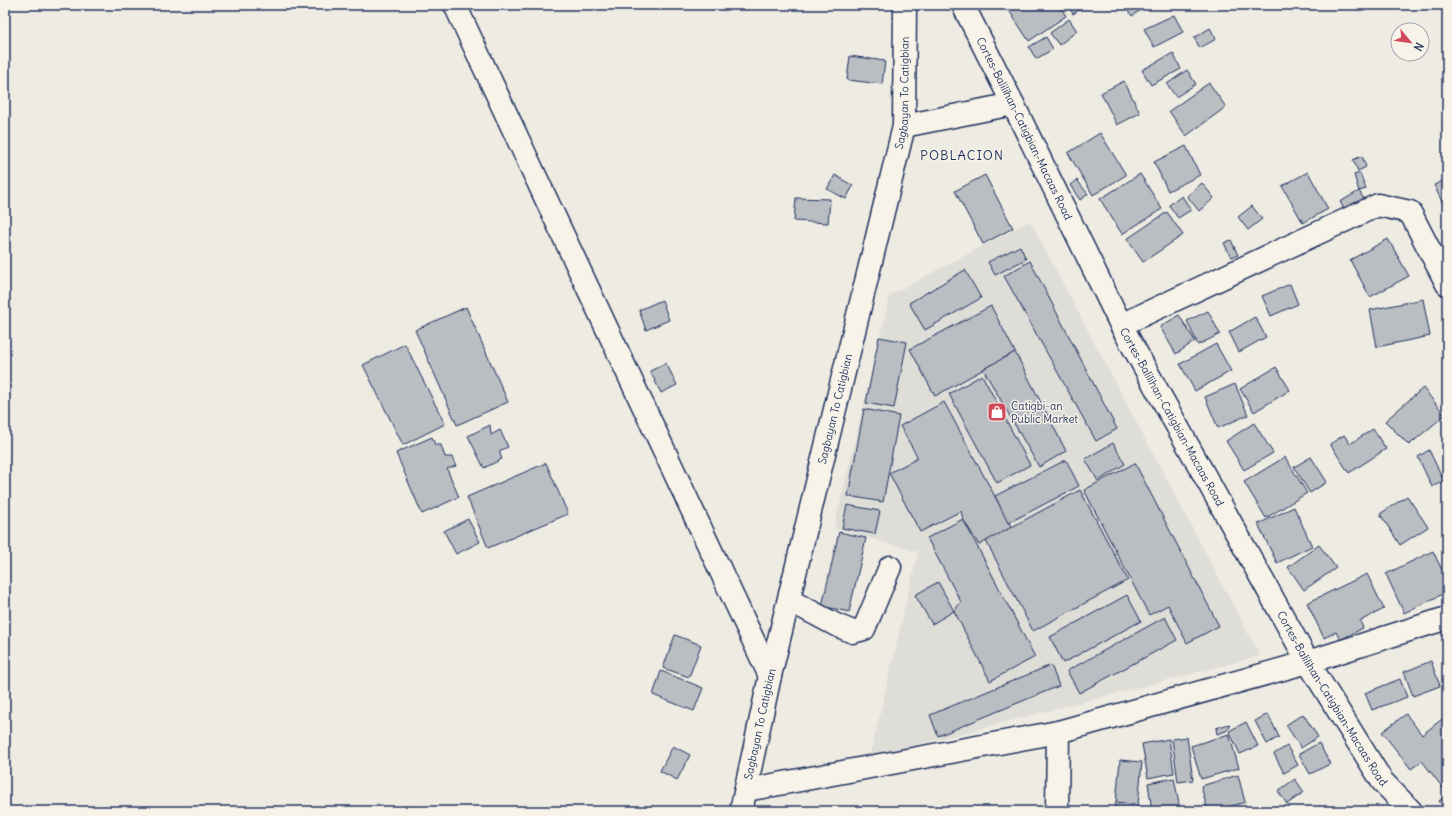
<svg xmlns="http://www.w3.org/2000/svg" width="1452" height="816" font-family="Delius,sans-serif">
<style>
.built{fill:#deddd8}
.building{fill:#babdc2;stroke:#1b2f5e}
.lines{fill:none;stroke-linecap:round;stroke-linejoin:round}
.minor-casing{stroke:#1b2f5e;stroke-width:25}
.major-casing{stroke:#1b2f5e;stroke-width:25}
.minor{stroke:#f7f3e8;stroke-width:22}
.major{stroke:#f7f3e8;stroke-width:22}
.labels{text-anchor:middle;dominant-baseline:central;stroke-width:3;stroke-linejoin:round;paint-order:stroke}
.street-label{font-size:11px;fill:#1b2f5e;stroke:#f7f3e8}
.poi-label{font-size:11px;fill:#1b2f5e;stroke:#f7f3e8;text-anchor:start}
.quarter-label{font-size:13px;letter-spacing:1px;fill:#1b2f5e;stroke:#f7f3e8}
</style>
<rect width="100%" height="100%" fill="#eeebe2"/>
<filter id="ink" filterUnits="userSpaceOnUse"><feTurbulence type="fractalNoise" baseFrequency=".025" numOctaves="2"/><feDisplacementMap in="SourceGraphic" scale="8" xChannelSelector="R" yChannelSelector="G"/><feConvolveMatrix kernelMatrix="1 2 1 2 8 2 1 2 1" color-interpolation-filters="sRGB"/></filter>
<g filter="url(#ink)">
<polygon class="built" points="1030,221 1260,656 870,757 918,552 834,528 890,295"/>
<g class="building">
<polygon points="1014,5 1059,5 1066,16 1029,41 1008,9"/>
<polygon points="1068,5 1087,5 1073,14"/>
<polygon points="1124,5 1148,5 1132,16"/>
<polygon points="1174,15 1183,32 1154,47 1144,29"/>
<polygon points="1069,19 1077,31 1059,45 1050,33"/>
<polygon points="1210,28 1216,39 1200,48 1194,38"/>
<polygon points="1046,37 1053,49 1036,59 1029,47"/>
<polygon points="1173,53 1181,69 1151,85 1142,70"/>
<polygon points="850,56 885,61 882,84 847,80"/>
<polygon points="1187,70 1196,84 1176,97 1167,84"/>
<polygon points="1124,81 1140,113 1117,125 1101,93"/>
<polygon points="1209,83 1226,107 1186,136 1169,111"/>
<polygon points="1100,133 1126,175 1093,195 1068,153"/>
<polygon points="1186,146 1200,175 1168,191 1154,162"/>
<polygon points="1362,156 1366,167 1358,171 1353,160"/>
<polygon points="1308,172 1328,209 1303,223 1282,186"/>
<polygon points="1360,173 1366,189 1359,191 1354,175"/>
<polygon points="1140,174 1162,209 1122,234 1100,199"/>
<polygon points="835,175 853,186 846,199 827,189"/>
<polygon points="985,175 1013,228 983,244 955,191"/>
<polygon points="1447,179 1447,205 1444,206 1434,185"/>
<polygon points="1077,180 1088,194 1080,200 1070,185"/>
<polygon points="1202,183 1214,198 1199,211 1187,196"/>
<polygon points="1359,191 1365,201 1346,212 1340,202"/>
<polygon points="1182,196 1191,210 1178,218 1169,205"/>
<polygon points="796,198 830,199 828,223 794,221"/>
<polygon points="1252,206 1262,219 1248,230 1238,217"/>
<polygon points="1167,212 1183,235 1143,262 1127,239"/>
<polygon points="1388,239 1409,276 1370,297 1350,260"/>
<polygon points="1231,240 1238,255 1231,257 1224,243"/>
<polygon points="1020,246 1026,259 995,275 988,262"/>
<polygon points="1030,261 1117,429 1096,441 1004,276"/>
<polygon points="965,270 981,298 925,330 909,303"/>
<polygon points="1290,284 1298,304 1271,316 1262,296"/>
<polygon points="1423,299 1430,336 1377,347 1370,310"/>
<polygon points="662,300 669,320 646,330 639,310"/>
<polygon points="991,306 1015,352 935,396 910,349"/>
<polygon points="466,307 508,402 457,425 415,330"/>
<polygon points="1208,311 1220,334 1198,345 1187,321"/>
<polygon points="1179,315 1195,341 1176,354 1160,327"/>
<polygon points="1255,317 1266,337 1239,352 1229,332"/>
<polygon points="879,337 907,342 894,408 866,403"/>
<polygon points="405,344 445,424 403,445 363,365"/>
<polygon points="1216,344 1231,371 1195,391 1180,364"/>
<polygon points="1015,352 1066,451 1039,467 983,369"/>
<polygon points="666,363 677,385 661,393 650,371"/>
<polygon points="1276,367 1290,390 1254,412 1240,389"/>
<polygon points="982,375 1030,465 997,483 949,394"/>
<polygon points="1235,384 1248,415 1218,428 1205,397"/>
<polygon points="1423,388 1445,415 1409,445 1385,421"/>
<polygon points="944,402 1012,528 979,545 963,519 961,511 920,532 889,473 918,458 900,426"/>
<polygon points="864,409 899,416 883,502 848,496"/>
<polygon points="1254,423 1273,453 1244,470 1226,441"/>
<polygon points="490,425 491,435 500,430 508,447 499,451 502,459 484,468 468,436"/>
<polygon points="1373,429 1386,449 1349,473 1330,444 1344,435 1350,444"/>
<polygon points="432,437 435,445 441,445 445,457 452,457 456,466 447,469 459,497 422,514 396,453"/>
<polygon points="1113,443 1125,464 1098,481 1085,459"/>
<polygon points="1429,450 1444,481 1432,487 1418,457"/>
<polygon points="1285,457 1307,493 1266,518 1244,482"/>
<polygon points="1311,457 1327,482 1310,493 1294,467"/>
<polygon points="1066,460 1079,486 1008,523 995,496"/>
<polygon points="546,463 568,514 488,548 467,497"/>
<polygon points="1135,463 1219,626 1187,643 1168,605 1149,615 1084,490"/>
<polygon points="1080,490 1128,580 1033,631 986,541"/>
<polygon points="1407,496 1428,527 1400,545 1380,514"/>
<polygon points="847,505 880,511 875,534 842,528"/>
<polygon points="1294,507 1312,546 1277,563 1258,524"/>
<polygon points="468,519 480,542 456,554 444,531"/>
<polygon points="963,519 1035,657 990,681 954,611 961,602 927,538"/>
<polygon points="839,532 866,538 849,612 822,606"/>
<polygon points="1319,545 1336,568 1304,590 1288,567"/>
<polygon points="1433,551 1447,581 1447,592 1404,613 1386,574"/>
<polygon points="1367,574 1384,609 1360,621 1363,628 1340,640 1336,632 1324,638 1307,603"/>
<polygon points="938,582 954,611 932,624 915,595"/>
<polygon points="1127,595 1141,621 1063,663 1050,637"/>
<polygon points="1165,617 1177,640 1079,693 1067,671"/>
<polygon points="675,635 701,645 689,677 663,668"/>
<polygon points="1431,661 1440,686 1413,696 1404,672"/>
<polygon points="1051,665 1059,686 938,736 930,715"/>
<polygon points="661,671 703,688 694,711 653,695"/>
<polygon points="1400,679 1407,697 1372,710 1365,693"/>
<polygon points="1268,714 1279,737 1267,744 1255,721"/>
<polygon points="1303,714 1318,737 1301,748 1286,725"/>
<polygon points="1406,714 1422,735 1447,715 1447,785 1443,788 1422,761 1411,769 1382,732"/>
<polygon points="1246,722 1258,746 1240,754 1229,731"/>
<polygon points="1229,724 1230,727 1226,731 1217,734 1216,728"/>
<polygon points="1229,734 1239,768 1201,779 1191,746"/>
<polygon points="1187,737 1193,780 1178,782 1172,739"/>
<polygon points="1169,739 1174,773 1148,778 1142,744"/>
<polygon points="1319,743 1330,764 1310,774 1299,754"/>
<polygon points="673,746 690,755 677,780 660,771"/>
<polygon points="1287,746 1298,765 1284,773 1274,754"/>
<polygon points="1120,760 1142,762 1138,805 1116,802"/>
<polygon points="1238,775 1245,802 1215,811 1208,811 1201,786"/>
<polygon points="1174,778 1180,809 1170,811 1152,811 1148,783"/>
<polygon points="1295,779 1304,792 1287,804 1278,791"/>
<polygon points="1447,795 1447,811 1446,811 1439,801"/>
<polygon points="1116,802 1138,805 1138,811 1114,811"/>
<polygon points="1349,806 1351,811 1340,811"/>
</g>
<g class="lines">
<defs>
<g id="minor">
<polyline points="455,5 770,676"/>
<polyline points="1121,325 1378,205 1410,212 1447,284"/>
<polyline points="789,600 836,625 853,632 864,629 890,567"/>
<polyline points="746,790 1058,732 1308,662 1447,618"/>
<polyline points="1057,811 1058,732"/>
</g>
<g id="major">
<path id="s1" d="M 963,5 L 1013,104 L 1121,325 L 1308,662 L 1382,781 L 1411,811"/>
<polyline points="904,126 1013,104"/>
<path id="s2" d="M 741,811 L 770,676 L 904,126 L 905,5"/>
</g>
</defs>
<use href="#minor" class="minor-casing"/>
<use href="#major" class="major-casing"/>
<use href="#minor" class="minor"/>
<use href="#major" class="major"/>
</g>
</g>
<defs>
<symbol id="shop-square" viewBox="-11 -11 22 22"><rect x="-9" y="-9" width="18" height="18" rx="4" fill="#d1495b" stroke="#f7f3e8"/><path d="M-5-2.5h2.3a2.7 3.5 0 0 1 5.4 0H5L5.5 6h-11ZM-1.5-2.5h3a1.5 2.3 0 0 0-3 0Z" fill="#fff"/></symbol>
</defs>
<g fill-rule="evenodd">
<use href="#shop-square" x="986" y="401" width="22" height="22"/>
</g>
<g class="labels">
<g class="street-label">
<text stroke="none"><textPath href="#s2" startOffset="737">Sagbayan To Catigbian</textPath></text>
<text stroke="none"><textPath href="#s1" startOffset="138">Cortes-Balilihan-Catigbian-Macaas Road</textPath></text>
<text stroke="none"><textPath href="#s2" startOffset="413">Sagbayan To Catigbian</textPath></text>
<text stroke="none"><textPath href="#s1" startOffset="462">Cortes-Balilihan-Catigbian-Macaas Road</textPath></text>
<text stroke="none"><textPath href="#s1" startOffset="786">Cortes-Balilihan-Catigbian-Macaas Road</textPath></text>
<text stroke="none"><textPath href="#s2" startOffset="89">Sagbayan To Catigbian</textPath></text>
</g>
<g class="poi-label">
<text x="1011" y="406">Catigbi-an<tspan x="1011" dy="13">Public Market</tspan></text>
</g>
<g class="quarter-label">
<text x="962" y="155">POBLACION</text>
</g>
</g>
<rect width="1452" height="816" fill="none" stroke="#f7f3e8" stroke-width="20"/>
<rect x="10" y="10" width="1432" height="796" fill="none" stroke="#1b2f5e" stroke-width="1.5" filter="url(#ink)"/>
<g transform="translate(1410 42) rotate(119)"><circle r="19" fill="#f7f3e8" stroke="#9fa5b1"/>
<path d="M0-3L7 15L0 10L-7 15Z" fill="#d1495b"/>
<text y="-6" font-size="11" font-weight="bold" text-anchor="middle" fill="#1b2f5e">N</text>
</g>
</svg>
